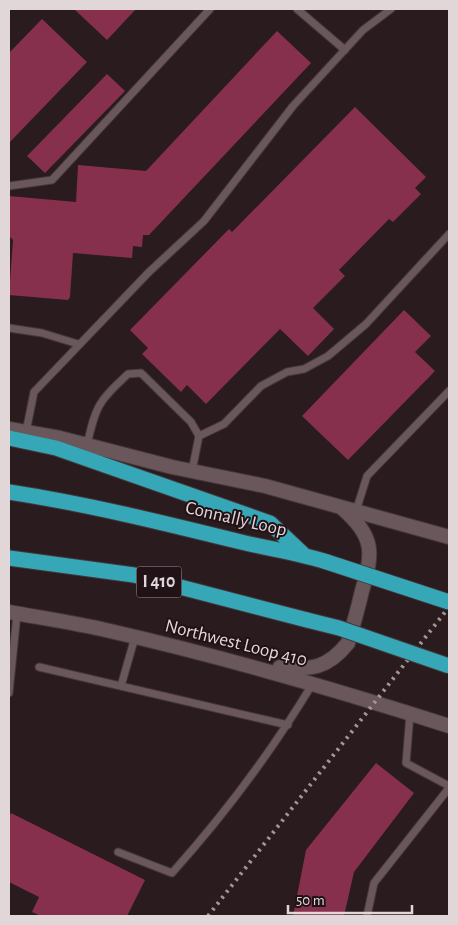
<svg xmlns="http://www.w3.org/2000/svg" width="458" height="925" font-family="'Alegreya Sans',sans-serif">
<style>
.building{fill:#86304d}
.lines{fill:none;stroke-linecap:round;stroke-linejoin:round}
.service-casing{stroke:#44383b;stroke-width:9}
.secondary-casing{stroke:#44383b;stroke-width:16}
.motorway-casing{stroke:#44383b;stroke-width:17}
.service{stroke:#69575b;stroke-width:7}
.secondary{stroke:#69575b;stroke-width:14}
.motorway{stroke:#36a7b6;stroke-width:15}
.rail{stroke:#a39699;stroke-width:4;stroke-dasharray:2.5 5;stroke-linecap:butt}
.motorway-bridge-casing{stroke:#44383b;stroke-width:17;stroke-linecap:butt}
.motorway-bridge{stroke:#36a7b6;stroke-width:15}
.labels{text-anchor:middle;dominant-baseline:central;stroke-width:4;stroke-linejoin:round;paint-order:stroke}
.shield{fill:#201216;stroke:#a79b9e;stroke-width:1}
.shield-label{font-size:18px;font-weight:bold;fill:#e1d6d8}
.street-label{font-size:19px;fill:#e1d6d8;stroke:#201216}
</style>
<rect width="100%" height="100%" fill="#2a1b1f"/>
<g class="building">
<polygon points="74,9 136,9 107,40"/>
<polygon points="42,19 87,62 9,143 9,53"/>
<polygon points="277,31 311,63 149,235 143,235 142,247 133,246 132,258 73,253 70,297 68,300 9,295 13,240 9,236 9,196 76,202 78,165 146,171"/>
<polygon points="107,74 125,91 45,173 27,156"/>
<polygon points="355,107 426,177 415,188 421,194 393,222 389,219 339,270 345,276 313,308 334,329 308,356 280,329 206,404 187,385 181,392 142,354 148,348 130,330 229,229 232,232"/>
<polygon points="404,310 431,336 415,352 435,371 348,460 302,416"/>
<polygon points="376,763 414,793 354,872 344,916 293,916 306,850"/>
<polygon points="11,813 145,880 127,916 41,916 32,912 39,897 9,882 9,817"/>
</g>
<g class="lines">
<defs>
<g id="service">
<polyline points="297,9 345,50"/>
<polyline points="9,186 52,180 210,9"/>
<polyline points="9,328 42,333 78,344"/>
<polyline points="26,432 34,392 149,272 204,221 293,106 363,30 391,9"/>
<polyline points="199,436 224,424 261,386 287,372 304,369 328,356 366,324 449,234"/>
<path d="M 87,445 C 96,405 98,402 128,374 L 141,373 L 191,422 L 199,436 L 192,471"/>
<polyline points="356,511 367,476 449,391"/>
<polyline points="39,667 288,725"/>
<polyline points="121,686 135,637"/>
<polyline points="9,693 17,614"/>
<polyline points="410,714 406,763 449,786"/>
<path d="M 118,852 L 172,873 C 225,814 272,751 313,683"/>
<polyline points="367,916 374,883 449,788"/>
</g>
<g id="secondary">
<polyline points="9,429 60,438 172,467 265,486 449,537"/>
<path d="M 9,612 C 42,618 76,623 110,631 C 224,657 337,690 449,726"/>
<path d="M 280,667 C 311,670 327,669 348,643 C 353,626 358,608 362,591 C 373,553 375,537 343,509"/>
</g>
<g id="motorway">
<polyline points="9,438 56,448 270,523 303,554"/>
<path d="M 9,492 C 87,504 164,523 241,542 C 270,549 299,553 327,562"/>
<polyline points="9,558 134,575 307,620"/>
</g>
</defs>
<use href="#service" class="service-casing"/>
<use href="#secondary" class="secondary-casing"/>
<use href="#motorway" class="motorway-casing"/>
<use href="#service" class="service"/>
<use href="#secondary" class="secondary"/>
<use href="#motorway" class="motorway"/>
<polyline class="rail" points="208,916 449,607"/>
<defs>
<g id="motorway-bridge">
<polyline points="327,562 449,602"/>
<polyline points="307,620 339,628 449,666"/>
</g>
</defs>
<use href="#motorway-bridge" class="motorway-bridge-casing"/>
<use href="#motorway-bridge" class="motorway-bridge"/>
</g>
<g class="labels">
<rect class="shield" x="136.5" y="566.5" width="45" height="31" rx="4"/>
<g class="shield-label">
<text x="159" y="582">I 410</text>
</g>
<g class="street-label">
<text transform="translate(236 519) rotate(13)">Connally Loop</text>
<text transform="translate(236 643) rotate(14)">Northwest Loop 410</text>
</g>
</g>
<rect width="458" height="925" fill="none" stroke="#e1d6d8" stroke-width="20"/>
<path d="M288 905v8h124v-8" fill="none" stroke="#e1d6d8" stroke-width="2.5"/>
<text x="296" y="905" font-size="15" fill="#e1d6d8" stroke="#201216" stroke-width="4" paint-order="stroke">50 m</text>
</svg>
